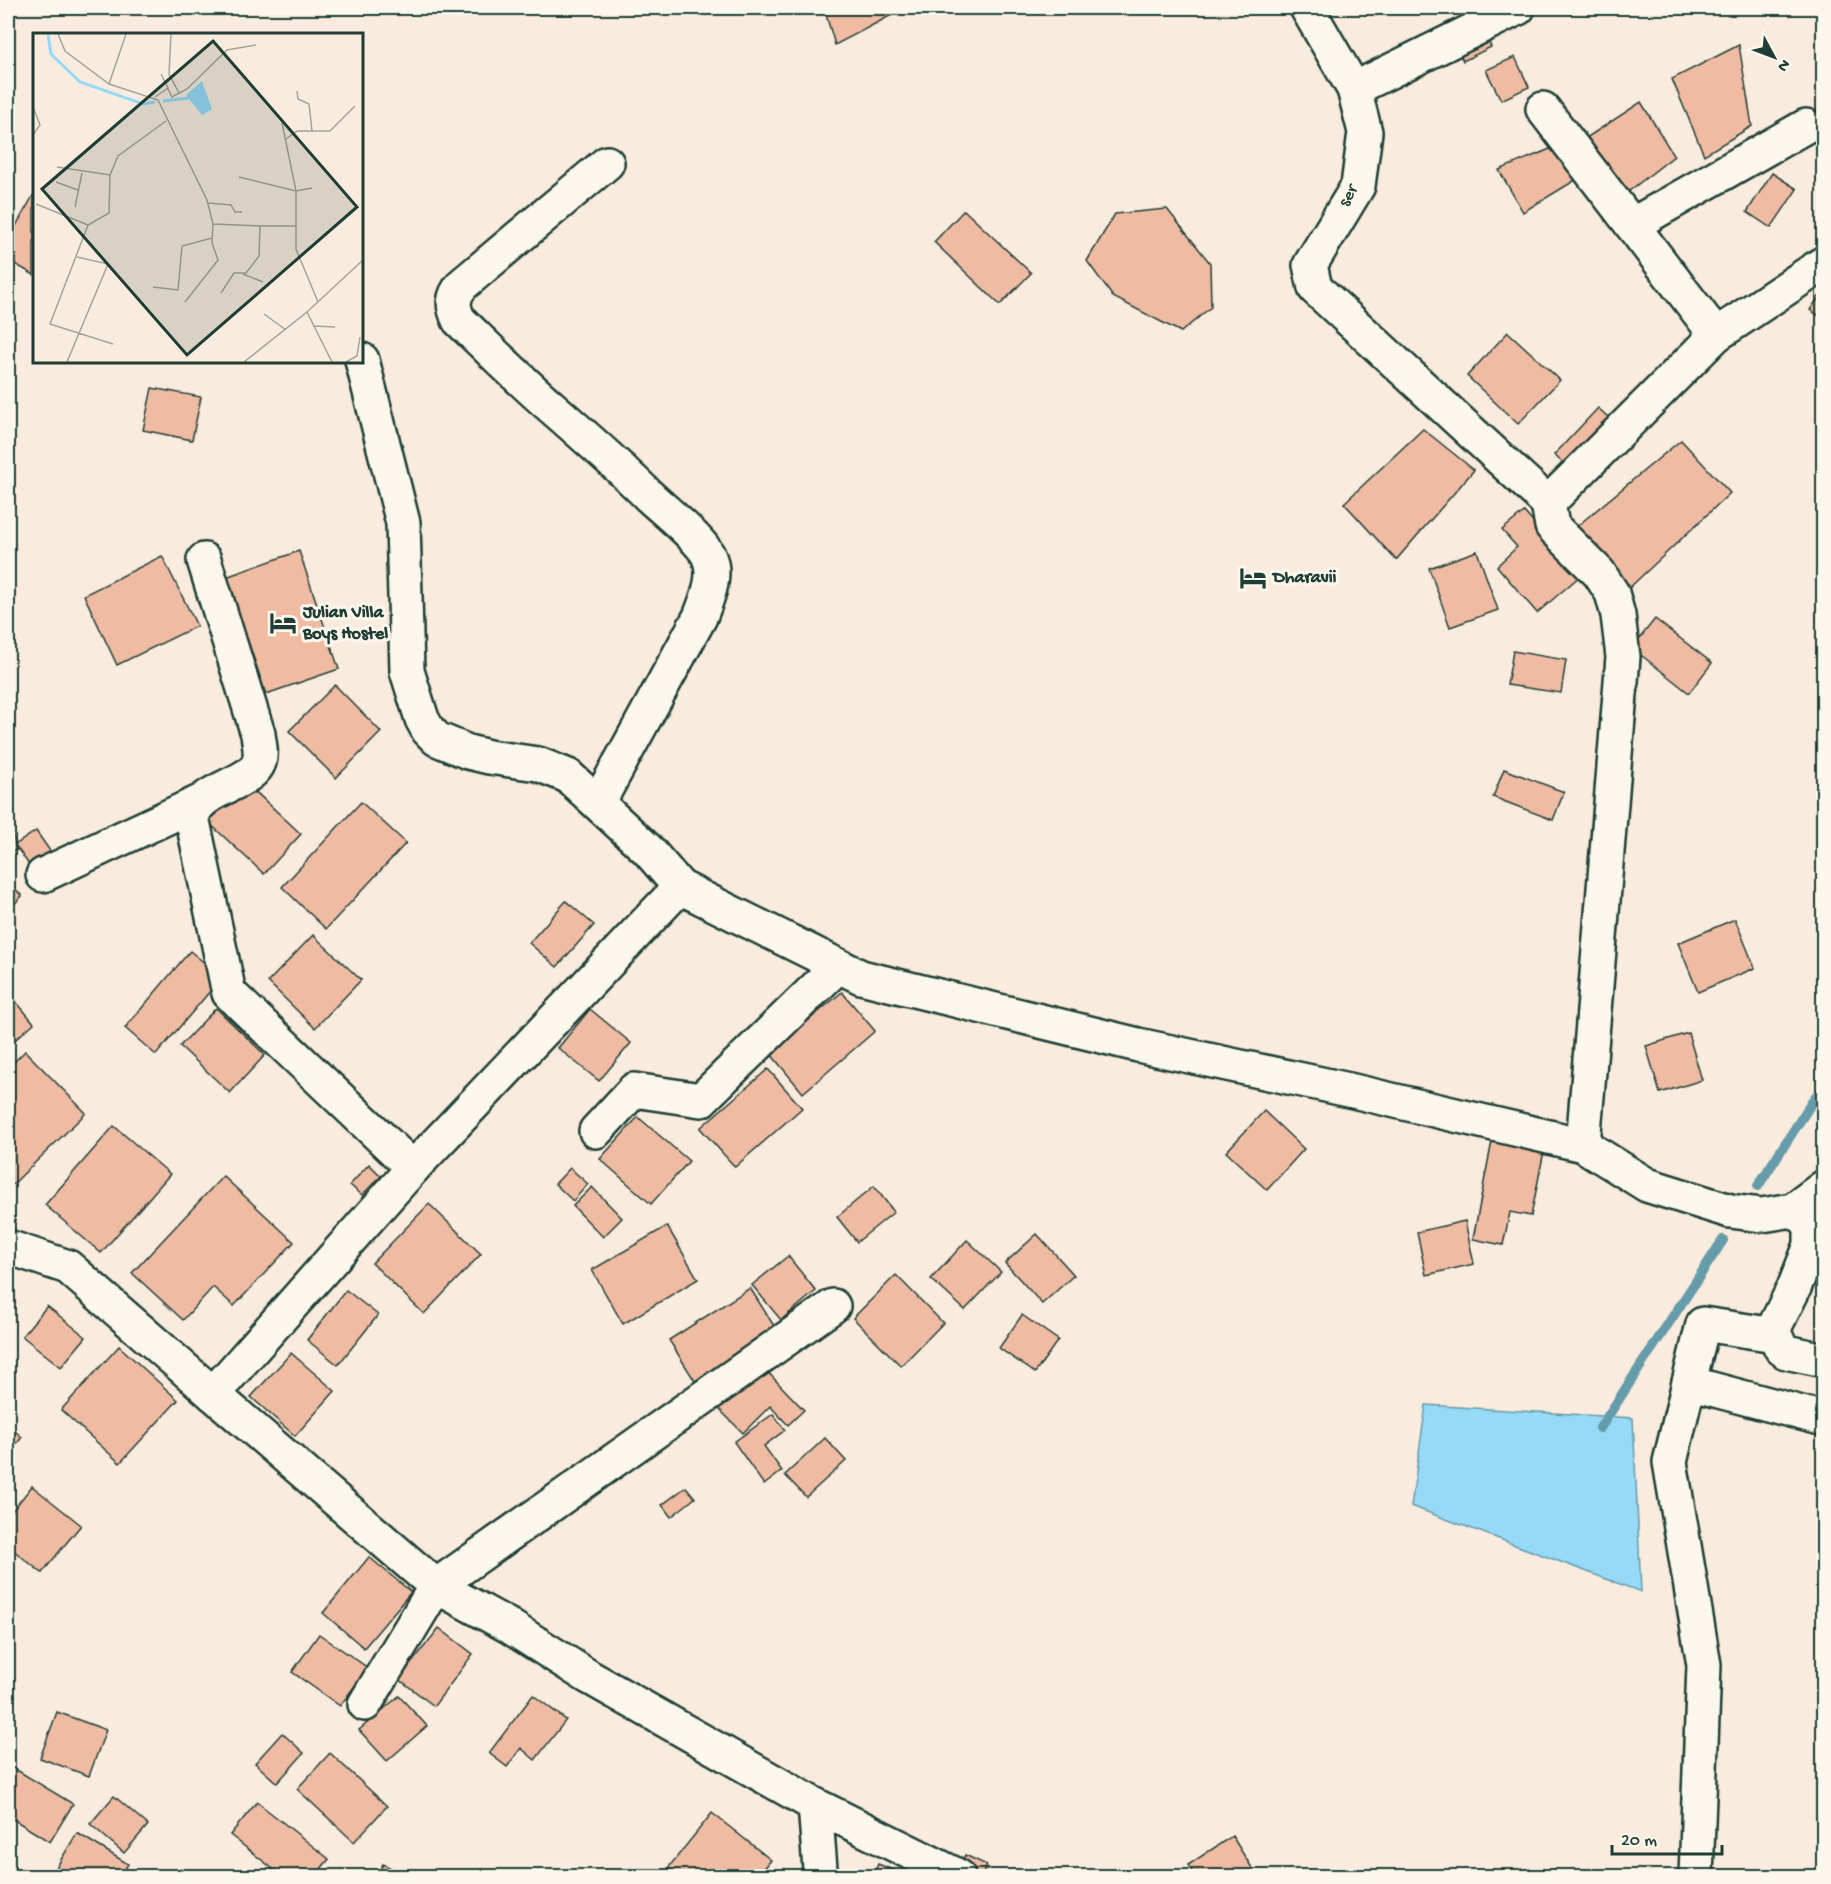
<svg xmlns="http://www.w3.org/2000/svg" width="1831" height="1884" font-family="'Gochi Hand',sans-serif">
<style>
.water{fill:#96daf8;stroke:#669baa;stroke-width:1.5}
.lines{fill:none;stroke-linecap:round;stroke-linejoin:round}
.stream{stroke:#669baa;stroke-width:10}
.building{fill:#f0bba3;stroke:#1f3d34;stroke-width:1.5}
.street-casing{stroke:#1f3d34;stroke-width:38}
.street{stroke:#fbf7ec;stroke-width:33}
.labels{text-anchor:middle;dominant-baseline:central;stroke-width:6;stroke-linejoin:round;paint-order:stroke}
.street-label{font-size:18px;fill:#1f3d34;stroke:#fbf7ec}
.poi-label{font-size:18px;font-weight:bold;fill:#1f3d34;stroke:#fbf7ec;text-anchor:start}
.inset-river{fill:none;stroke:#96daf8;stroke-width:3}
.inset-road{fill:none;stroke:#a2a599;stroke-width:1.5}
.view{fill:#1f3d34;fill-opacity:0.15;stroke:#1f3d34;stroke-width:3}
.inset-edge{fill:none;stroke:#1f3d34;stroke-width:3}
</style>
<rect width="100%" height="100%" fill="#f9ebdd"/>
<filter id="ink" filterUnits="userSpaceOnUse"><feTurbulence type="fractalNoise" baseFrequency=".0167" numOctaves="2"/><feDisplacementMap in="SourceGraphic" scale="12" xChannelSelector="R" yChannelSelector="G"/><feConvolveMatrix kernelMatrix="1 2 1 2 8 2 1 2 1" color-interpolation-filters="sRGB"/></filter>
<g filter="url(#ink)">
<polygon class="water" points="1426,1405 1633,1418 1641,1592 1411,1506"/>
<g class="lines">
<g class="stream">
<polyline points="1758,1186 1816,1096 1824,1091"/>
<polyline points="1600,1428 1723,1240"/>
</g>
</g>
<g class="building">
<polygon points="824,8 905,8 835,45"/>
<polygon points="1477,17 1491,47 1463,61 1449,30"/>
<polygon points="1739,45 1752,126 1704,155 1672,79"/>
<polygon points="1515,57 1529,87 1501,100 1486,70"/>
<polygon points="1641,102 1674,156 1624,195 1583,140"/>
<polygon points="1555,147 1579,178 1523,212 1499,170"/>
<polygon points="1772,173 1797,189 1771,228 1747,212"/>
<polygon points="34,194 34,275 8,260 8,240"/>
<polygon points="1167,209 1210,263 1211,307 1181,332 1113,297 1087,261 1115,214"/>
<polygon points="964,210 1031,273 1000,305 934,242"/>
<polygon points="1824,290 1824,319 1810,310"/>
<polygon points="1508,332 1560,380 1518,424 1467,376"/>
<polygon points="152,388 201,397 192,440 143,430"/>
<polygon points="1598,408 1617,425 1573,472 1554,455"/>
<polygon points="1423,429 1474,470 1396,560 1344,503"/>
<polygon points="1681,440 1730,493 1626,591 1576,527"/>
<polygon points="1524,512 1580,576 1537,613 1497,566 1517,547 1502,530"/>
<polygon points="299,551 339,669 266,694 226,577"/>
<polygon points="1477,551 1498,610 1450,627 1429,568"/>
<polygon points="162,556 197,626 117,665 84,595"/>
<polygon points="1655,619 1712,663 1689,693 1632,648"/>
<polygon points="1513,651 1566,660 1561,693 1507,685"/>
<polygon points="335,685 381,732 336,778 289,731"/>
<polygon points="1504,769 1564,792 1553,820 1493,797"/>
<polygon points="245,782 301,834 264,874 208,822"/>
<polygon points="361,802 406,843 326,929 282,887"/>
<polygon points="8,818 17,850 8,853"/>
<polygon points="36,831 55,858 34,872 15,845"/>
<polygon points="8,882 22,896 8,911"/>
<polygon points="566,901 594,925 557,967 529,943"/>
<polygon points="1735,919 1755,968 1698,992 1678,943"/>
<polygon points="313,935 361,980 315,1028 268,982"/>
<polygon points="190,951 222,977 156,1055 125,1028"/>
<polygon points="8,992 34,1023 8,1046"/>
<polygon points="842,992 875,1031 803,1093 770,1053"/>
<polygon points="216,1008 265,1055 230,1093 180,1046"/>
<polygon points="590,1009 631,1043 599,1081 558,1048"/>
<polygon points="1688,1033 1702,1080 1660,1093 1646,1046"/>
<polygon points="25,1051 86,1113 8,1189 8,1068"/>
<polygon points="768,1069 802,1108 735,1167 700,1128"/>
<polygon points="1264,1111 1304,1149 1267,1190 1226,1152"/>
<polygon points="638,1117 689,1161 651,1204 600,1159"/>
<polygon points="114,1126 170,1174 101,1253 45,1205"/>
<polygon points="1493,1136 1545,1146 1531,1216 1510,1212 1503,1245 1473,1239"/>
<polygon points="369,1164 381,1176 362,1195 350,1185"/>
<polygon points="570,1168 588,1184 573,1201 555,1184"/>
<polygon points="223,1176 294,1242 234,1306 213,1287 183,1320 132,1273"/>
<polygon points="874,1186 894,1212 857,1242 837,1217"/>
<polygon points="592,1187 622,1218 603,1237 573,1206"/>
<polygon points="429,1204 481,1254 424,1314 372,1263"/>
<polygon points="1465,1221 1474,1264 1426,1275 1417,1232"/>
<polygon points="667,1226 698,1279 623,1324 592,1270"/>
<polygon points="1037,1234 1074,1275 1042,1304 1005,1263"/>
<polygon points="967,1240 1001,1272 965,1310 931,1279"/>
<polygon points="788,1256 816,1291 781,1320 752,1285"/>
<polygon points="896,1275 943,1323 901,1366 853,1318"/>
<polygon points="750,1288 781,1337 700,1389 669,1340"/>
<polygon points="346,1290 378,1315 338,1365 307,1340"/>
<polygon points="47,1306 86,1337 61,1367 22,1336"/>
<polygon points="1022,1315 1058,1340 1035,1373 999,1348"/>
<polygon points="119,1346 178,1400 120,1463 61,1410"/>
<polygon points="291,1353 335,1391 295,1436 251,1397"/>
<polygon points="759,1363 804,1410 788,1425 770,1406 743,1433 716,1406"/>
<polygon points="773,1414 785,1430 764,1446 782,1471 764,1485 734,1442"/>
<polygon points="8,1425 22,1437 8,1455"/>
<polygon points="825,1438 846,1461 806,1497 785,1475"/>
<polygon points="32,1486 81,1525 42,1573 8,1546 8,1516"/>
<polygon points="686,1487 695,1498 671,1517 662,1505"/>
<polygon points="369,1557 411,1592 364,1648 323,1613"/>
<polygon points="439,1628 473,1654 434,1706 399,1679"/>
<polygon points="319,1634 368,1668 340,1706 292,1672"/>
<polygon points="533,1695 566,1720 535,1760 521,1748 507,1767 489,1753"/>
<polygon points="399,1696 427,1726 387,1761 359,1730"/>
<polygon points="57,1712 106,1730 89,1776 40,1758"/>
<polygon points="282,1733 304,1753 277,1783 255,1763"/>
<polygon points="330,1753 387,1806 354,1842 297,1789"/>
<polygon points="10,1766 73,1804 50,1842 8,1816 8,1770"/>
<polygon points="114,1796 148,1825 124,1853 90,1824"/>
<polygon points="257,1802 329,1859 315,1876 282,1876 230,1835"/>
<polygon points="712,1813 771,1860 759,1875 760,1876 679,1876 668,1868"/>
<polygon points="77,1833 128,1864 121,1876 58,1876 53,1873"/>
<polygon points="1232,1836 1257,1876 1195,1876 1188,1865"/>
<polygon points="965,1855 987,1865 982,1876 955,1876"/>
<polygon points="383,1864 406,1876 376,1876"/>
<polygon points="878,1864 908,1876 873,1876"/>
</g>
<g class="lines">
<defs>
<g id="street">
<polyline points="1307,8 1354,89 1365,132 1358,186 1310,265 1315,288 1548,503"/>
<polyline points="1354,89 1518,8"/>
<polyline points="1543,109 1716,335"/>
<polyline points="1632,225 1806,126"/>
<polyline points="362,360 403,523 407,671 422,719 428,730 437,739 468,752 489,757 538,764 568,776 648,850 680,887"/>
<path d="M 598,803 L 700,617 C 707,599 718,574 708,555 C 699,538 665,511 650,497 C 620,467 588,439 556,411 C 522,382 491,351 459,320 C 452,306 452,297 463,284 L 607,163"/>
<polyline points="43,875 202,801"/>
<polyline points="596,1131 634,1090 701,1100 838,966"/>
<polyline points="1583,1145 1623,657 1618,615 1612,593 1599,573 1552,526 1548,503 1716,335 1824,263"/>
<polyline points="413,1168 680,887 861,977 1138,1045 1349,1090 1583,1145 1647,1185 1730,1211 1762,1215 1793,1210 1824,1187"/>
<polyline points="1793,1210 1806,1219 1811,1228 1811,1245 1794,1288 1775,1326 1775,1335 1781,1348 1786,1352 1824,1360"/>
<path d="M 8,1247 L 68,1267 L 213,1394 L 413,1168 L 229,993 L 192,817 C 199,788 251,785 259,762 C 262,753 259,743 258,734 L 204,560"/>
<polyline points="1689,1383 1824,1419"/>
<polyline points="213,1394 436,1586 509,1626 589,1677 815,1805 958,1876"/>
<polyline points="365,1704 436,1586 833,1306"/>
<polyline points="815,1805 820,1869 818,1876"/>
<polyline points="1696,1876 1704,1665 1670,1462 1703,1324 1775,1335"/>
</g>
</defs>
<use href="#street" class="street-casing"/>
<use href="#street" class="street"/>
</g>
</g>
<defs>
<symbol id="hotel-bare" viewBox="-9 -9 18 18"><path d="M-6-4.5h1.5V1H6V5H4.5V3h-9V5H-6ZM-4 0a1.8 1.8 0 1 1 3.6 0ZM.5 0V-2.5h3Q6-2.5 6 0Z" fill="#1f3d34" stroke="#fbf7ec" stroke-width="2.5" paint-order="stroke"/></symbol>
</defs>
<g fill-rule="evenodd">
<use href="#hotel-bare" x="1234" y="559" width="38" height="38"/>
<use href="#hotel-bare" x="264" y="604" width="38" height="38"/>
</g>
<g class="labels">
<g class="street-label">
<text transform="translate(1349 196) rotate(-62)">ser</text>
</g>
<g class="poi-label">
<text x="1273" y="578">Dharavii</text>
<text x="303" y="613">Julian Villa<tspan x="303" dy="21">Boys Hostel</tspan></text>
</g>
</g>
<g transform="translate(33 33)">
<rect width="330" height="330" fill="#f9ebdd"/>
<path d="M 169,48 L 179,76 L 169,82 L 153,62 Z" fill="#96daf8"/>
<path class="inset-river" d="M 15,2 L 18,21 L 47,49 L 110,71 L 122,69M 130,68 L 156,65"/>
<path class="inset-road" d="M 25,1 L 32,18 L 76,51 L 125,67 L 174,167 L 180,191 L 227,193M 138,1 L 136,41 L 146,60M 76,51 L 93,1M 135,56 L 139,64 L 154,56 L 194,17 L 223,12M 264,58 L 265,66 L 276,71 L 279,98M 122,64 L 135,55 L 128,41M 0,74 L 7,92 L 0,102M 248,85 L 263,158 L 263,193M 253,106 L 264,98 L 297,98 L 322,73M 24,134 L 77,142 L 85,123 L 133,88M 77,142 L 76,180 L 55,192 L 17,291 L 80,311M 206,144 L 263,158 L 279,155M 23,149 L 45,157M 175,170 L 198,172 L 202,179 L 209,179M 3,171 L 55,192M 42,174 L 49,140M 210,241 L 230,249M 120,254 L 145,257 L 149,213 L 179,205M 188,260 L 201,240 L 213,240 L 226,223 L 227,193 L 263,193 L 263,216 L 285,269M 152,269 L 185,227 L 179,210 L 180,191M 274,279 L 299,329M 231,281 L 253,297M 281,293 L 302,294M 34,329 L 75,231 L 44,224M 211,329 L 274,279 L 330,227M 313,329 L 324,323 L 327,304"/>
<path class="view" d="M 180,8 L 324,174 L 154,322 L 9,156 Z"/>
<rect width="330" height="330" class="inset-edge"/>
</g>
<rect width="1831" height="1884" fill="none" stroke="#fbf7ec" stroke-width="30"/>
<rect x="15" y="15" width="1801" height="1854" fill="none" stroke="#1f3d34" stroke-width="2" filter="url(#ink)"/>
<g transform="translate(1774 57) rotate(131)" stroke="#fbf7ec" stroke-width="4.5" paint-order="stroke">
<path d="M0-4.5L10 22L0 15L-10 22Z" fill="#1f3d34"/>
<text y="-9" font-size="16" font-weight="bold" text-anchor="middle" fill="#1f3d34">N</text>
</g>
<path d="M1612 1845v9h110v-9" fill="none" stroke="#1f3d34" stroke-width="3"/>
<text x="1621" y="1845" font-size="18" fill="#1f3d34" stroke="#fbf7ec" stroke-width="4.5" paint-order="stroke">20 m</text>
</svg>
